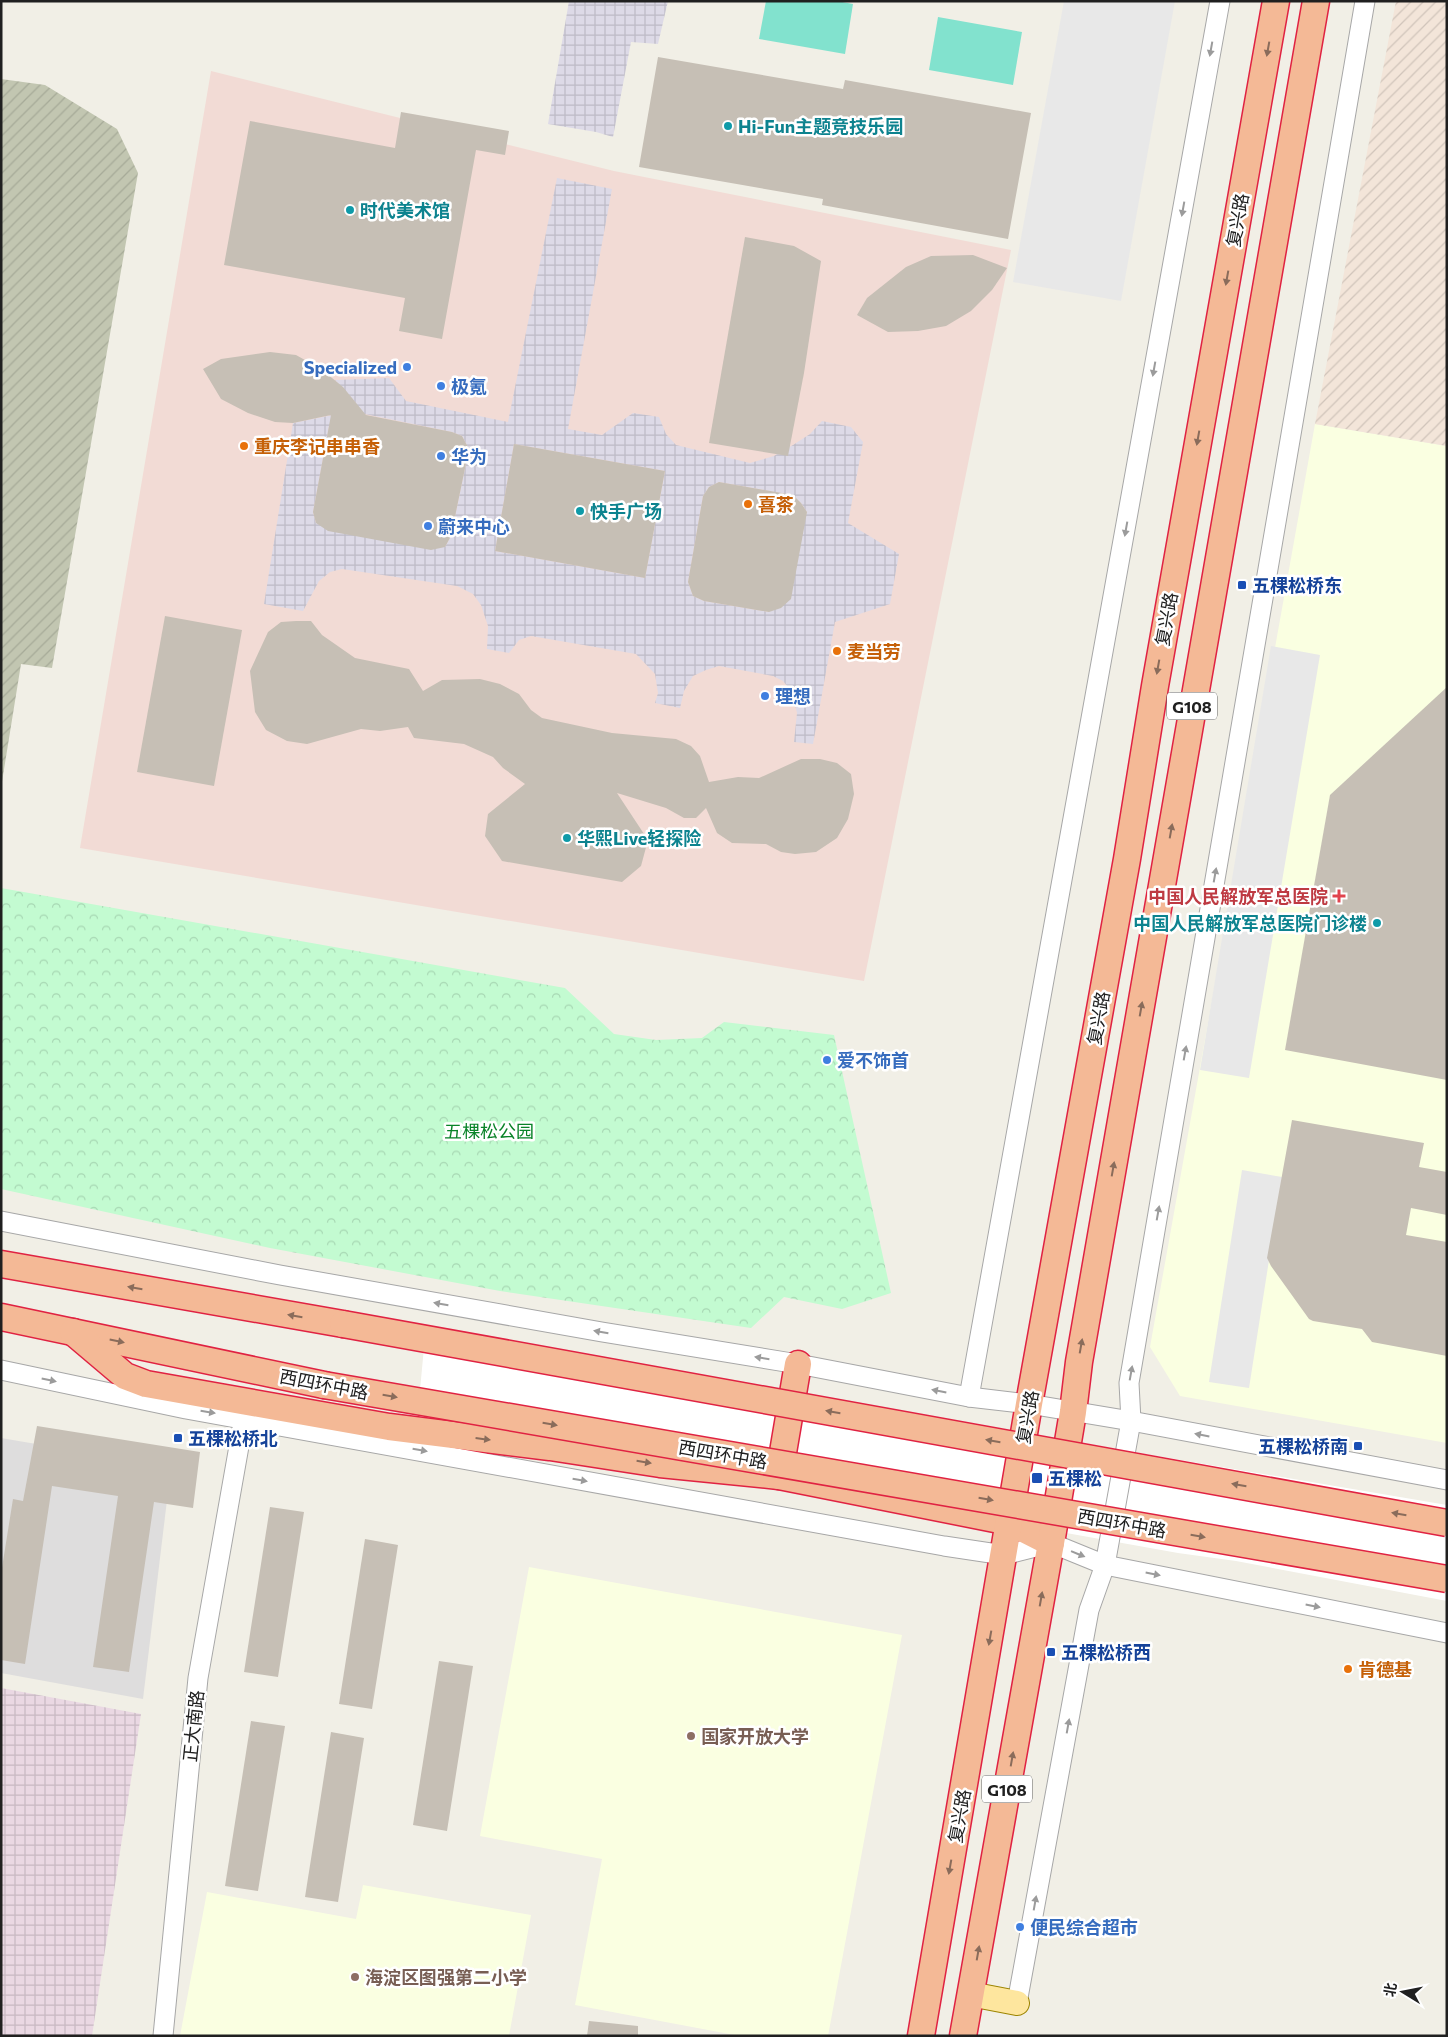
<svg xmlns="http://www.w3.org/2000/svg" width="1448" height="2037" font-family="Commissioner,'Noto Sans SC',sans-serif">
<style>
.residential{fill:#dedddd}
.commercial{fill:#f2dbd5}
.industrial{fill:url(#industrial-grid)}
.education{fill:#faffe1}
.military{fill:url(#military-furrows)}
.construction{fill:url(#construction-furrows)}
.park{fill:url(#park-crowns)}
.pitch{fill:#82e2ce}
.parking{fill:#e8e8e8}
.plaza{fill:url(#plaza-grid);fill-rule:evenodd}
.pier{fill:#fff}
.building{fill:#c6bfb5}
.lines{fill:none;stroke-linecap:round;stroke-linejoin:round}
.tertiary-casing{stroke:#a7a7a7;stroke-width:21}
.primary-casing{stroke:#9c8400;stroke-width:26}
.trunk-casing{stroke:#e02242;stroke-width:29}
.tertiary{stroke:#fff;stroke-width:19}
.primary{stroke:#fee69e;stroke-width:24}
.trunk{stroke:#f4b996;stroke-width:26}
.trunk-bridge-casing{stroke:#e02242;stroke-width:29;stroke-linecap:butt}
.trunk-bridge{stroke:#f4b996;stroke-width:26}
.oneway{fill:#9b9b9b}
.oneway2{fill:#8a6c5b}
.culture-dot{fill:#0f9aa8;stroke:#fff;stroke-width:2}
.shop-dot{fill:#3f7fe0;stroke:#fff;stroke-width:2}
.food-dot{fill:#e8710a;stroke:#fff;stroke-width:2}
.transit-dot{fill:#1a4fb4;stroke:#fff;stroke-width:2}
.health-dot{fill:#e0444e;stroke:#fff;stroke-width:2}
.education-dot{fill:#8d6e63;stroke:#fff;stroke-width:2}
.labels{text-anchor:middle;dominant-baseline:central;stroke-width:5;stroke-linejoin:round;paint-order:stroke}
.shield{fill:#fff;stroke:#636363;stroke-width:1}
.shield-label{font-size:16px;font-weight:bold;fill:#202020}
.culture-label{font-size:18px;font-weight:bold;fill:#0d838f;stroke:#fff;text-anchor:start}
.street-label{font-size:18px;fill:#202020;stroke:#fff}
.shop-label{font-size:18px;font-weight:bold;fill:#366cbe;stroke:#fff;text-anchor:start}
.food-label{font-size:18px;font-weight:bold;fill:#c56008;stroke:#fff;text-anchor:start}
.transit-label{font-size:18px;font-weight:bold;fill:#164399;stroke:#fff;text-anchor:start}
.health-label{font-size:18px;font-weight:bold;fill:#be3a42;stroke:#fff;text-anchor:end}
.park-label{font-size:18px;fill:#098328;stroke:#fff}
.education-label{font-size:18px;font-weight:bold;fill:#785e54;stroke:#fff;text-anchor:start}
</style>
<defs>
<pattern id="industrial-grid" width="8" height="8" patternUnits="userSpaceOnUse" patternTransform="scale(1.25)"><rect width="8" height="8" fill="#ead8e3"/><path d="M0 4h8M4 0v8" fill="none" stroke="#c8b9c2"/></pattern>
<pattern id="military-furrows" width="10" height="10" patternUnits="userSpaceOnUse" patternTransform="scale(1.25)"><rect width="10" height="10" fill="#f3e5d9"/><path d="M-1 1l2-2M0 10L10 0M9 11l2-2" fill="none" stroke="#d0c4ba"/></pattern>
<pattern id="construction-furrows" width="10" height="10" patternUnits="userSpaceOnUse" patternTransform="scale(1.25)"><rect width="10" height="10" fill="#c2c6b1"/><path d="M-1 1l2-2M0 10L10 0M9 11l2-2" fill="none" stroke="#a6aa98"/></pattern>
<pattern id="park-crowns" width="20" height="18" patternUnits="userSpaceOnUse" patternTransform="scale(1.25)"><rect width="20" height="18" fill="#c3fbd1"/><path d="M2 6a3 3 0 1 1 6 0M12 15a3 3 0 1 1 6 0" fill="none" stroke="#a7d7b3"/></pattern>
<pattern id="plaza-grid" width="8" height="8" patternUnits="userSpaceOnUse" patternTransform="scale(1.25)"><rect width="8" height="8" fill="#dddae7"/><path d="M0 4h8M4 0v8" fill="none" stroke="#bdbbc6"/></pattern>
</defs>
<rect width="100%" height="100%" fill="#f1efe6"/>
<polygon class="residential" points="1,1438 171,1467 143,1699 1,1673"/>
<polygon class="commercial" points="211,71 614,171 1011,250 864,981 80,848"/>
<polygon class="industrial" points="1,1688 141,1714 92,2036 1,2036"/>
<g class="education">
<polygon points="1315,424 1447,446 1447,1443 1180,1396 1150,1347"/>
<polygon points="529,1567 902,1635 828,2036 740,2036 575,2005 602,1859 480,1836"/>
<polygon points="363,1885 531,1915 509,2036 180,2036 207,1892 356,1919"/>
</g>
<polygon class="military" points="1396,1 1447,1 1447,446 1315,424"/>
<polygon class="construction" points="1,79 45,85 117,129 138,173 52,668 21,664 1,788"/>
<polygon class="park" points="1,888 565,988 614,1034 656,1040 702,1038 724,1022 834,1035 891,1293 842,1309 784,1297 751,1328 500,1291 270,1248 1,1189"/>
<g class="pitch">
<polygon points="766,1 837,1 853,4 845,54 759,39"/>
<polygon points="938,17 1022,32 1013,85 929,70"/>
</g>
<g class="parking">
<polygon points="1064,1 1175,1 1121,301 1013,282"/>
<polygon points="1271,646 1320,655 1249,1078 1200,1070"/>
<polygon points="1242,1170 1282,1177 1249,1388 1209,1382"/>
</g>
<g class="plaza">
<polygon points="569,1 668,1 658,44 631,42 613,137 596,132 548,124"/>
<path d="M 557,178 L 612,189 L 568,429 L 602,435 L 633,413 L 659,417 L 666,434 L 676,445 L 750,463 L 774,456 L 793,445 L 810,434 L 822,421 L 851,427 L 863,442 L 848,523 L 899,554 L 890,604 L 835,622 L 813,744 L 794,742 L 797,713 L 792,692 L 783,681 L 773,676 L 719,666 L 706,670 L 693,676 L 684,691 L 680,708 L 655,703 L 658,693 L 655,674 L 636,654 L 531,636 L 519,640 L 509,653 L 487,649 L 488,626 L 481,605 L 473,594 L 457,586 L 342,569 L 330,572 L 319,581 L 303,611 L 264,604 L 293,423 L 333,415 L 356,403 L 335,380 L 389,378 L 406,401 L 508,422 ZM 350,411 L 452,432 L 462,436 L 469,449 L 451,536 L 445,547 L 316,523 L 313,512 L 329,426 ZM 514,444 L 665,471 L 645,578 L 495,551 ZM 719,482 L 792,495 L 801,503 L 807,512 L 769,612 L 704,601 L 693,596 L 688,582 L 703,496 L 709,487 Z"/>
</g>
<polygon class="pier" points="426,1326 1151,1455 1447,1505 1447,1601 1236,1561 1178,1553 530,1437 417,1422"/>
<g class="building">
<polygon points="658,57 843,89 845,80 1031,113 1008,239 822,205 823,199 639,167"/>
<polygon points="401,112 509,131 505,155 476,150 442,339 399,331 405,298 224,265 250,121 395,148"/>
<polygon points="745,237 794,246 821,261 804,373 788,456 709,443"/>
<polygon points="973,255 1007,268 992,290 971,311 946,326 918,331 888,332 857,315 867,298 906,267 931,256"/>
<polygon points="270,352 296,355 321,369 343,387 366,415 452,432 462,436 469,449 451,536 445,547 431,550 328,531 316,523 313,512 331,415 293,423 275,422 248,413 221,399 203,369 221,359"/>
<polygon points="514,444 665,471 645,578 495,551"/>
<polygon points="719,482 793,495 801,503 807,512 791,599 781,608 769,612 704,601 693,596 688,582 703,496 709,487"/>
<polygon points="165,616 242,630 214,786 137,772"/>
<polygon points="296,621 311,621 322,635 355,658 409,669 423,691 442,680 480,679 500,684 519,694 531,710 542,718 612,733 676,739 691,746 700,756 709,782 738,777 759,778 801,759 820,759 837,763 851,774 854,794 848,819 837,838 816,852 795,854 781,852 766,844 732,843 717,833 706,808 696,818 684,818 666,808 617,793 648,840 641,866 622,882 502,861 485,836 488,814 525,784 503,768 493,757 464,744 414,738 408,727 380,731 361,729 307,744 287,741 266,730 255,712 250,671 268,632 281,622"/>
<polygon points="1447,687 1447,1080 1285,1050 1330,795"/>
<polygon points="1292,1120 1424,1143 1419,1167 1447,1172 1447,1215 1411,1208 1406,1235 1447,1242 1447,1356 1372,1342 1362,1329 1313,1321 1309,1319 1271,1266 1267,1258"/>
<polygon points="37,1426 200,1452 193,1508 154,1502 129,1672 93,1667 118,1496 52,1486 25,1664 1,1660 1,1574 13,1499 23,1501"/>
<polygon points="270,1507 304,1512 278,1677 244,1672"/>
<polygon points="365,1539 398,1545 372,1709 339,1704"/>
<polygon points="439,1661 473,1666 447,1831 413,1825"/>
<polygon points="251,1721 285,1726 258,1891 225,1886"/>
<polygon points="331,1732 364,1738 338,1902 305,1897"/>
<polygon points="589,2021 638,2026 638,2036 587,2036"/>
</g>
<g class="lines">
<defs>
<g id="tertiary">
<polyline points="1,1221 280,1275 602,1332 798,1364 969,1397 1029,1404 1131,1421 1447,1480"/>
<polyline points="1,1370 186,1409 944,1546 1004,1555 1051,1543 1105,1565 1447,1633"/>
<polyline points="969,1397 1220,1"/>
<polyline points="1017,2003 1089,1610 1105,1565 1131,1421 1129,1383 1365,1"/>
<polyline points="163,2036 198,1678 244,1418"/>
</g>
<polyline id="primary" points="970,1994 1017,2003"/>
<g id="trunk">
<polyline points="1,1264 343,1324"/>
<polyline points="1,1317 324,1385"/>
<polyline points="73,1332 125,1376 146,1384 389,1427 550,1447 660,1464 779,1476 1010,1522 1051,1543"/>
<polyline points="779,1476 798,1364"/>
<polyline points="921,2036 1029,1404 1127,859 1155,686 1276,1"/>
<polyline points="963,2036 1051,1543 1073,1412 1079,1362 1316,1"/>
</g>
</defs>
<use href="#tertiary" class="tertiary-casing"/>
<use href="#primary" class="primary-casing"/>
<use href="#trunk" class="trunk-casing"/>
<use href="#tertiary" class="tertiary"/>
<use href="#primary" class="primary"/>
<use href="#trunk" class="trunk"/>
<defs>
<g id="trunk-bridge">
<polyline points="343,1324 1447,1523"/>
<polyline points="324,1385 1447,1579"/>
</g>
</defs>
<use href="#trunk-bridge" class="trunk-bridge-casing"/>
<use href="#trunk-bridge" class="trunk-bridge"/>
</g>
<defs><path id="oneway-solid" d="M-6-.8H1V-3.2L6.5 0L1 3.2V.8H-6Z" transform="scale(1.25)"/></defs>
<g class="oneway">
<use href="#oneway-solid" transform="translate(1211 49) rotate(100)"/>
<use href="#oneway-solid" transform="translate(1183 209) rotate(100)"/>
<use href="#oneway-solid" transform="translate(1154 369) rotate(100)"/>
<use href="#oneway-solid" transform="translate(1126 529) rotate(100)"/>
<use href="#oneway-solid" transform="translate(1215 875) rotate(-80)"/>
<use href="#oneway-solid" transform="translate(1185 1053) rotate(-80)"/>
<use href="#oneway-solid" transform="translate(1158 1213) rotate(-80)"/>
<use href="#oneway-solid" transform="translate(441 1304) rotate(-170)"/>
<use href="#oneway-solid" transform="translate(601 1332) rotate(-170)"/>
<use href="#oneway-solid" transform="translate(762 1358) rotate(-171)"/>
<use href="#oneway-solid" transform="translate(1131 1373) rotate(-80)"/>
<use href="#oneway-solid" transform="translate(49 1380) rotate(12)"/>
<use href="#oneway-solid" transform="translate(939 1391) rotate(-169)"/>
<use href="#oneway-solid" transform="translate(208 1412) rotate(9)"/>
<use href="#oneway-solid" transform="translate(1202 1435) rotate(-169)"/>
<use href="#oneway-solid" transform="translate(420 1450) rotate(10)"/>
<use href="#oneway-solid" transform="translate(580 1480) rotate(10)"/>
<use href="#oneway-solid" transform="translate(1078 1554) rotate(22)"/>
<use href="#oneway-solid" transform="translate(1153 1574) rotate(11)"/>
<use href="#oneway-solid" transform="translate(1313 1606) rotate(11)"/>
<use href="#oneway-solid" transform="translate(1068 1726) rotate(-80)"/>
<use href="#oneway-solid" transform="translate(1035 1903) rotate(-80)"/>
</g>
<g class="oneway2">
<use href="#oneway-solid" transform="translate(1268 49) rotate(100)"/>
<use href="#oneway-solid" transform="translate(1227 278) rotate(100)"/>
<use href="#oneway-solid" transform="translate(1198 438) rotate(100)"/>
<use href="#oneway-solid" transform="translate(1158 667) rotate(100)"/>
<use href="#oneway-solid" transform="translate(1171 831) rotate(-80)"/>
<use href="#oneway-solid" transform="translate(1141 1009) rotate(-80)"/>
<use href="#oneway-solid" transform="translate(1113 1169) rotate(-80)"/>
<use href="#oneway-solid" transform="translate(135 1288) rotate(-170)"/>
<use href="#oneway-solid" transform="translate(295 1316) rotate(-170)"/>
<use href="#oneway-solid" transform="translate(117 1341) rotate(12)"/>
<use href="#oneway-solid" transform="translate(1081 1346) rotate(-80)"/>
<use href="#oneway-solid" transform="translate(390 1396) rotate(10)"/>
<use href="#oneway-solid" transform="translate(833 1412) rotate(-170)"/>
<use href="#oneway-solid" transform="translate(550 1424) rotate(10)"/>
<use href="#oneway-solid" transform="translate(483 1439) rotate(7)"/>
<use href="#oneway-solid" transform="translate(993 1441) rotate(-170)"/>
<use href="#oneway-solid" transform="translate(644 1462) rotate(9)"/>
<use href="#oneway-solid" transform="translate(1239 1485) rotate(-170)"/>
<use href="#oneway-solid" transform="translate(986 1499) rotate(10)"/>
<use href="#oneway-solid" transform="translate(1399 1514) rotate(-170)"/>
<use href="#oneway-solid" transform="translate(1198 1536) rotate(10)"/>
<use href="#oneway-solid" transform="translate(1041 1599) rotate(-80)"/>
<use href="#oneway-solid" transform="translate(990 1638) rotate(100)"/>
<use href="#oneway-solid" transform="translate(1012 1759) rotate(-80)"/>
<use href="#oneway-solid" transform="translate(950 1867) rotate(100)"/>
<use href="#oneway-solid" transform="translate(978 1953) rotate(-80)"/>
</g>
<g class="culture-dot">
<circle cx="728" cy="126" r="5"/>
<circle cx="350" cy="210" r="5"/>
<circle cx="580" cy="511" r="5"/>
<circle cx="567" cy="838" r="5"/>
<circle cx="1377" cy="923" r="5"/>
</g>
<g class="shop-dot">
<circle cx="407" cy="367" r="5"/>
<circle cx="441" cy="386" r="5"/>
<circle cx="441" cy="456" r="5"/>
<circle cx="428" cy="526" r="5"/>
<circle cx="765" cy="696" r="5"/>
<circle cx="827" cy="1060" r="5"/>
<circle cx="1020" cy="1927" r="5"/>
</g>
<g class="food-dot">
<circle cx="244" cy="446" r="5"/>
<circle cx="748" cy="504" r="5"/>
<circle cx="837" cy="651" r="5"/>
<circle cx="1348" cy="1669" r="5"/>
</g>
<g class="transit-dot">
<rect x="1237" y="580" width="10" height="10" rx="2.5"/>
<rect x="173" y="1433" width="10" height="10" rx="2.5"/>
<rect x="1353" y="1441" width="10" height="10" rx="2.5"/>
<rect x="1031" y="1472" width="12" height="12" rx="2.5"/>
<rect x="1046" y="1647" width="10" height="10" rx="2.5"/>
</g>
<path class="health-dot" d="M1336.5 888.5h5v5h5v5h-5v5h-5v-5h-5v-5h5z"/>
<g class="education-dot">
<circle cx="691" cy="1736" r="5"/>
<circle cx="355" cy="1977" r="5"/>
</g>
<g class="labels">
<g class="shield">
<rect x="1167" y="692.5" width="50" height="27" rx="4"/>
<rect x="982" y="1775.5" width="50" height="27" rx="4"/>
</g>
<g class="shield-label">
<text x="1192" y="706">G108</text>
<text x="1007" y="1789">G108</text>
</g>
<g class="culture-label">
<text x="738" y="126">Hi-Fun主题竞技乐园</text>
<text x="360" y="210">时代美术馆</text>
<text x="590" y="511">快手广场</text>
<text x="577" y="838">华熙Live轻探险</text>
<text x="1367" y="923" text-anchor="end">中国人民解放军总医院门诊楼</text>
</g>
<g class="street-label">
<text transform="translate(1237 220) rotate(-80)">复兴路</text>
<text transform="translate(1166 619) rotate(-80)">复兴路</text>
<text transform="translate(1098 1018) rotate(-80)">复兴路</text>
<text transform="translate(324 1384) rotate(11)">西四环中路</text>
<text transform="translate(1027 1417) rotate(-80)">复兴路</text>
<text transform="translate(723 1454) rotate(10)">西四环中路</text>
<text transform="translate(1122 1523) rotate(10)">西四环中路</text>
<text transform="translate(193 1726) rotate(-84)">正大南路</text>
<text transform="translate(959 1816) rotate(-80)">复兴路</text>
</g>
<g class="shop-label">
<text x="397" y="367" text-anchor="end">Specialized</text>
<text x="451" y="386">极氪</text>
<text x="451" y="456">华为</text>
<text x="438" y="526">蔚来中心</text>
<text x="775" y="696">理想</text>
<text x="837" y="1060">爱不饰首</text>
<text x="1030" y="1927">便民综合超市</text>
</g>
<g class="food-label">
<text x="254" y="446">重庆李记串串香</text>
<text x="758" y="504">喜茶</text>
<text x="847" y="651">麦当劳</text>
<text x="1358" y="1669">肯德基</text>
</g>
<g class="transit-label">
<text x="1252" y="585">五棵松桥东</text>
<text x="188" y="1438">五棵松桥北</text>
<text x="1348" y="1446" text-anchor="end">五棵松桥南</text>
<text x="1048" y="1478">五棵松</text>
<text x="1061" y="1652">五棵松桥西</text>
</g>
<g class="health-label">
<text x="1328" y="896">中国人民解放军总医院</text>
</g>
<g class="park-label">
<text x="489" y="1131">五棵松公园</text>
</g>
<g class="education-label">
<text x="701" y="1736">国家开放大学</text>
<text x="365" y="1977">海淀区图强第二小学</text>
</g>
</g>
<rect width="1448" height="2037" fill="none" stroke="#202020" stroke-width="5"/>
<g transform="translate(1403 1992) rotate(280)" stroke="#ffffff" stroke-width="4" paint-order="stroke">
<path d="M0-4L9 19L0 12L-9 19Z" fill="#202020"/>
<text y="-8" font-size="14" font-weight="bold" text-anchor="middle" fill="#202020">北</text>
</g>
</svg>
